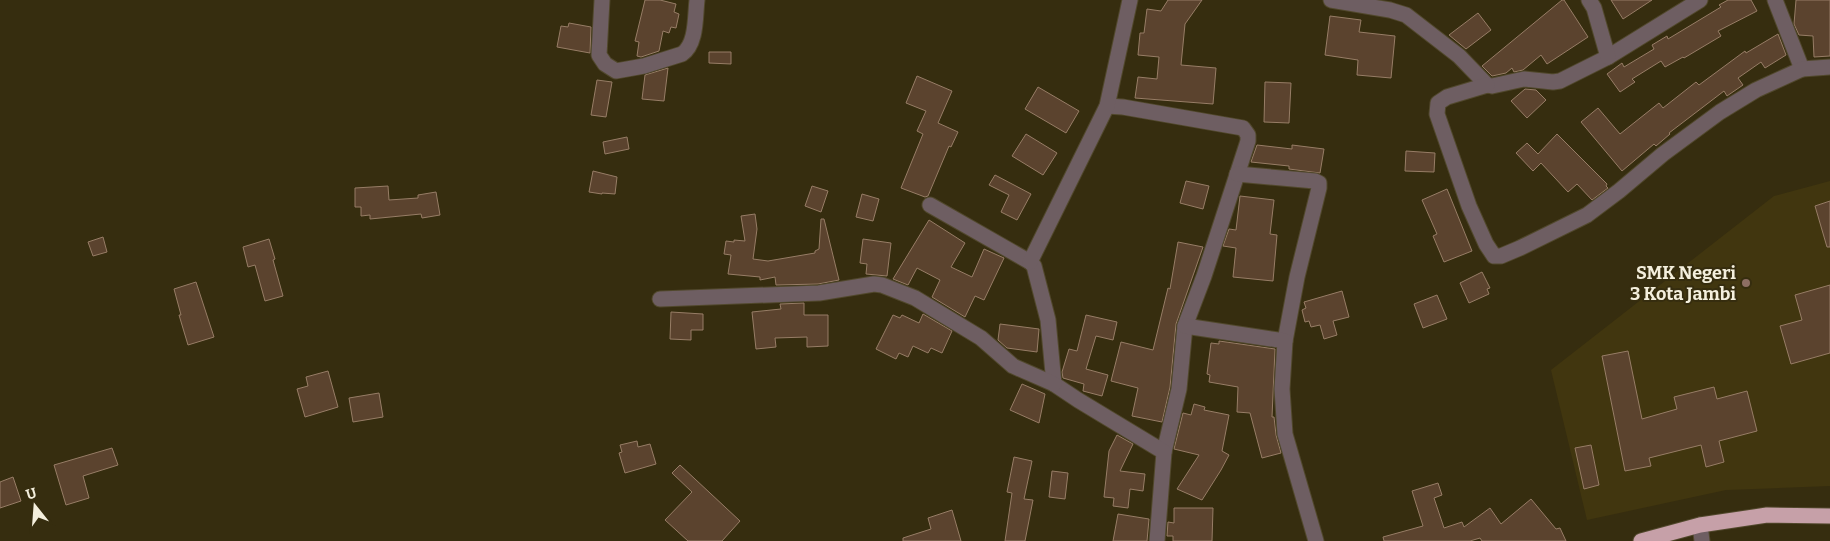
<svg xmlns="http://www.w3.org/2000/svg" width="1830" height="541" font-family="Bitter,serif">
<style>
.built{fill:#41360f}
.building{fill:#5b432e;stroke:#977d66}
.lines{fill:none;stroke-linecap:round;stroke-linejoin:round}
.street-casing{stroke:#51482c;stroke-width:17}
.highway-casing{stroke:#51482c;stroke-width:17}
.street{stroke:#6e5e62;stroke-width:15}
.highway{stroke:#c6a0a8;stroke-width:15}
.education-dot{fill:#8d6e63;stroke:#362d0f;stroke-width:2}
.labels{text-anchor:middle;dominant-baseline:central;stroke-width:4;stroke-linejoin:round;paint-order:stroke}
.poi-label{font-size:18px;font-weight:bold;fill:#f4efdd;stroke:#362d0f;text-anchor:end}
</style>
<rect width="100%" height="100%" fill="#362d0f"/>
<polygon class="built" points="1830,181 1830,486 1726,490 1587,520 1551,370 1774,196"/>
<g class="building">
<polygon points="645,0 660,0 676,4 674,12 679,14 676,28 671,27 669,33 663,31 659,51 641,57 637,56 639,42 635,41"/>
<polygon points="1168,0 1202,0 1185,24 1181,65 1216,68 1213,104 1135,98 1138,77 1157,79 1159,57 1138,55 1140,33 1144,33 1147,9 1161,11"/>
<polygon points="1562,0 1564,0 1588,37 1547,64 1541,55 1523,70 1514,72 1512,68 1506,73 1492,76 1482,66"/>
<polygon points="1611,0 1652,0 1623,19"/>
<polygon points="1728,0 1751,0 1757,11 1718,31 1721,36 1684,58 1683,57 1665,67 1661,61 1632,79 1635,82 1620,92 1607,74 1622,63 1624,67 1654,49 1652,45 1667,36 1668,39 1721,7 1719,5"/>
<polygon points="1796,0 1830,0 1830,56 1814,57 1813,36 1799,35 1794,24"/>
<polygon points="1478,13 1491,30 1466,49 1449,35"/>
<polygon points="1330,16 1361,20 1359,32 1395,36 1391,78 1357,75 1358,60 1325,55"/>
<polygon points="569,23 591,27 590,53 557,47 561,26 568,27"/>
<polygon points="1778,34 1786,55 1765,68 1761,62 1738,78 1743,85 1727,96 1724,91 1669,133 1670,134 1656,146 1654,144 1622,171 1581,122 1598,108 1620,134 1659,103 1663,108 1696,82 1699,85 1745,51 1746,53"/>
<polygon points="709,52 731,52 731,64 709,63"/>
<polygon points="668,68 664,101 642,99 645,75"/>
<polygon points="917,76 952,91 938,123 958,132 951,147 949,146 928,196 925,197 901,188 923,134 917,131 926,111 906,103"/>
<polygon points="597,80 612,82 606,117 591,115"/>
<polygon points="1265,82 1291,83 1289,123 1264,122"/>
<polygon points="1038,87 1079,111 1066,133 1025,109"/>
<polygon points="1525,89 1536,90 1546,100 1527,118 1511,101"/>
<polygon points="1026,134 1057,153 1043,175 1012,156"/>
<polygon points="1557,134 1607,184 1606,186 1608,188 1592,200 1577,184 1568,192 1541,163 1533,171 1516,153 1527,143 1538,154"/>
<polygon points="627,137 629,149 605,154 603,142"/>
<polygon points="1257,145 1292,149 1292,145 1324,149 1320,173 1289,169 1289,166 1251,162"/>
<polygon points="1406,151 1435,153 1434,172 1405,171"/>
<polygon points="593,171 617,177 615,194 602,193 602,194 589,192"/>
<polygon points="995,175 1031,194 1017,220 1001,212 1009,195 989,185"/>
<polygon points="1186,181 1209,186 1203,209 1180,203"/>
<polygon points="388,186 389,200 418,198 418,195 436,192 440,215 422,218 421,214 370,219 370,215 361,216 361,207 355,207 355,188"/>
<polygon points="812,186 828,191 821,212 805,206"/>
<polygon points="1447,189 1472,251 1444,262 1433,236 1437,234 1422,200"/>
<polygon points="862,194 879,199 873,221 856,217"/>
<polygon points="1240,196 1274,200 1270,234 1277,235 1273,281 1233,277 1236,248 1223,246 1229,229 1236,230"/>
<polygon points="1830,201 1830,247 1827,247 1815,206"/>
<polygon points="755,214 757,229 753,259 768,261 815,253 815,251 819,249 821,219 824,219 839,280 818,284 776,285 775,277 760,280 760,277 728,274 731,255 724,254 726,241 734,242 734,240 745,241 741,216"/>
<polygon points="929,220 965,243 951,267 972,277 984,249 1004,258 984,300 975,296 965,317 932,297 940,280 917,268 908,285 893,279"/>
<polygon points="103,237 107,252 93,256 88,242"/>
<polygon points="269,239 275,259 273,260 283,296 265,301 255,265 248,267 243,247"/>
<polygon points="863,239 891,243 887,276 866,274 867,264 860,263"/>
<polygon points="1178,242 1203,247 1176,324 1170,387 1162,422 1132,416 1138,388 1111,381 1121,342 1153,350 1168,288 1170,289"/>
<polygon points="1482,272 1490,288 1487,289 1489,294 1469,303 1460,283"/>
<polygon points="196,282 214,337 188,345 179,315 181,315 174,289"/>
<polygon points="1830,285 1830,353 1791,364 1780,326 1802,320 1795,295"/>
<polygon points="1342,291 1349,317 1333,321 1337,335 1324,339 1320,325 1311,327 1309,321 1305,322 1302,310 1306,308 1304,302"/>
<polygon points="1437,295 1447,319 1423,328 1414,304"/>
<polygon points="804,303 804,315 828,315 828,346 807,347 807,337 775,338 776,347 756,349 752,312 781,309 780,304"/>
<polygon points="671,312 703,314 703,330 691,330 691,340 670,339"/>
<polygon points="923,314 952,331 942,353 931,348 928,353 913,346 908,357 899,353 896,359 876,349 893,315 900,318 902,315 919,323"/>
<polygon points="1086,315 1117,322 1113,340 1096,336 1086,369 1108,375 1102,396 1083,391 1084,384 1063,378 1062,372 1069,349 1077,351"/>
<polygon points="1000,324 1039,329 1037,352 1007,348 998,340"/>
<polygon points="1219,341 1275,349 1272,417 1274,417 1276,435 1281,453 1262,458 1250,413 1237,412 1238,387 1209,382 1210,375 1207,374 1211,343 1219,344"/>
<polygon points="1628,351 1642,419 1677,409 1674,397 1714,387 1717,399 1747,391 1757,431 1719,441 1724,462 1706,467 1701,445 1649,458 1651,466 1625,471 1602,356"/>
<polygon points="328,371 338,407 305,417 297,389 308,386 306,377"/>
<polygon points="1022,384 1045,394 1039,423 1010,410"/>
<polygon points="379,393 383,417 353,422 349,398"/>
<polygon points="1194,404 1205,407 1204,410 1229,415 1222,451 1229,455 1221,470 1202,500 1177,489 1199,455 1174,449 1183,413 1191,415"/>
<polygon points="1117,435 1133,444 1120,471 1145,474 1143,491 1130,489 1128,508 1113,506 1114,498 1104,497 1109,451"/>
<polygon points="637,441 638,447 650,444 656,464 625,473 619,453 622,452 620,445"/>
<polygon points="1591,445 1599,485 1584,489 1575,448"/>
<polygon points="112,448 118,465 83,476 89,498 66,505 54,465"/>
<polygon points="1014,457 1032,461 1024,499 1033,500 1025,541 1005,541 1012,493 1007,492"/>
<polygon points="680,465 740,521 722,541 688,541 665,520 692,492 672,473"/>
<polygon points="1052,471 1068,473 1065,499 1049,497"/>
<polygon points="13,477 21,501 0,508 0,482"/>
<polygon points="1438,483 1442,495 1434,498 1444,528 1462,522 1464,527 1490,508 1501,524 1531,499 1556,529 1560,528 1566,541 1482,541 1480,538 1470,541 1384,541 1383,537 1423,526 1412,491"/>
<polygon points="1174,508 1213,508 1212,541 1173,541 1173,536 1167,536 1168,522 1174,523"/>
<polygon points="952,510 961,541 903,541 903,538 931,529 928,518"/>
<polygon points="1118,514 1149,519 1147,541 1113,541"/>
</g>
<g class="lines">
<defs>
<g id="street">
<path d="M 602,0 L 599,55 L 605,64 L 616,71 L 644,66 L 682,54 C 697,44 695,16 697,0"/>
<polyline points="1331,0 1390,10 1406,15 1459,56 1487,85 1492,86 1524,79 1553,82 1560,81 1608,57 1700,0"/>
<polyline points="1589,0 1594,8 1608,57"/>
<polyline points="1775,0 1802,69"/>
<polyline points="1487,85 1447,97 1438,103 1437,114 1469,206 1486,244 1494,256 1501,256 1520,248 1587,215 1619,191 1663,154 1720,112 1756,90 1802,69 1830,67"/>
<polyline points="1107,106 1123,107 1243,128 1248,135 1248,141 1204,276 1185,326 1179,389 1164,452"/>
<polyline points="1237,174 1315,181 1319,183 1319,188 1297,277 1285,341"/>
<polyline points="930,205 1030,262 1034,266 1048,320 1054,384 1078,400 1164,452 1157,541"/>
<polyline points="1030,262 1107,106 1130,0"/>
<polyline points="660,299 819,293 874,284 882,285 915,298 981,338 1013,366 1054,384"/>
<polyline points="1185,326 1285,341 1282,389 1285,434 1316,541"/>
<polyline points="1700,525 1702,541"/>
</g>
<polyline id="highway" points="1641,541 1700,525 1767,515 1830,516"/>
</defs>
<use href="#street" class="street-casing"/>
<use href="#highway" class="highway-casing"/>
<use href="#street" class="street"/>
<use href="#highway" class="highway"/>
</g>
<circle class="education-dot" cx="1746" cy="283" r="5"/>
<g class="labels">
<g class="poi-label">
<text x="1736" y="273">SMK Negeri<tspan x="1736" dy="21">3 Kota Jambi</tspan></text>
</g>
</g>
<g transform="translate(35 506) rotate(343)" stroke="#362d0f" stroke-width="4" paint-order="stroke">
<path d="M0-4L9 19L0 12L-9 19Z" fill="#f4efdd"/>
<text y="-8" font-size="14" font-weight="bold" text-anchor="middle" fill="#f4efdd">U</text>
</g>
</svg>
